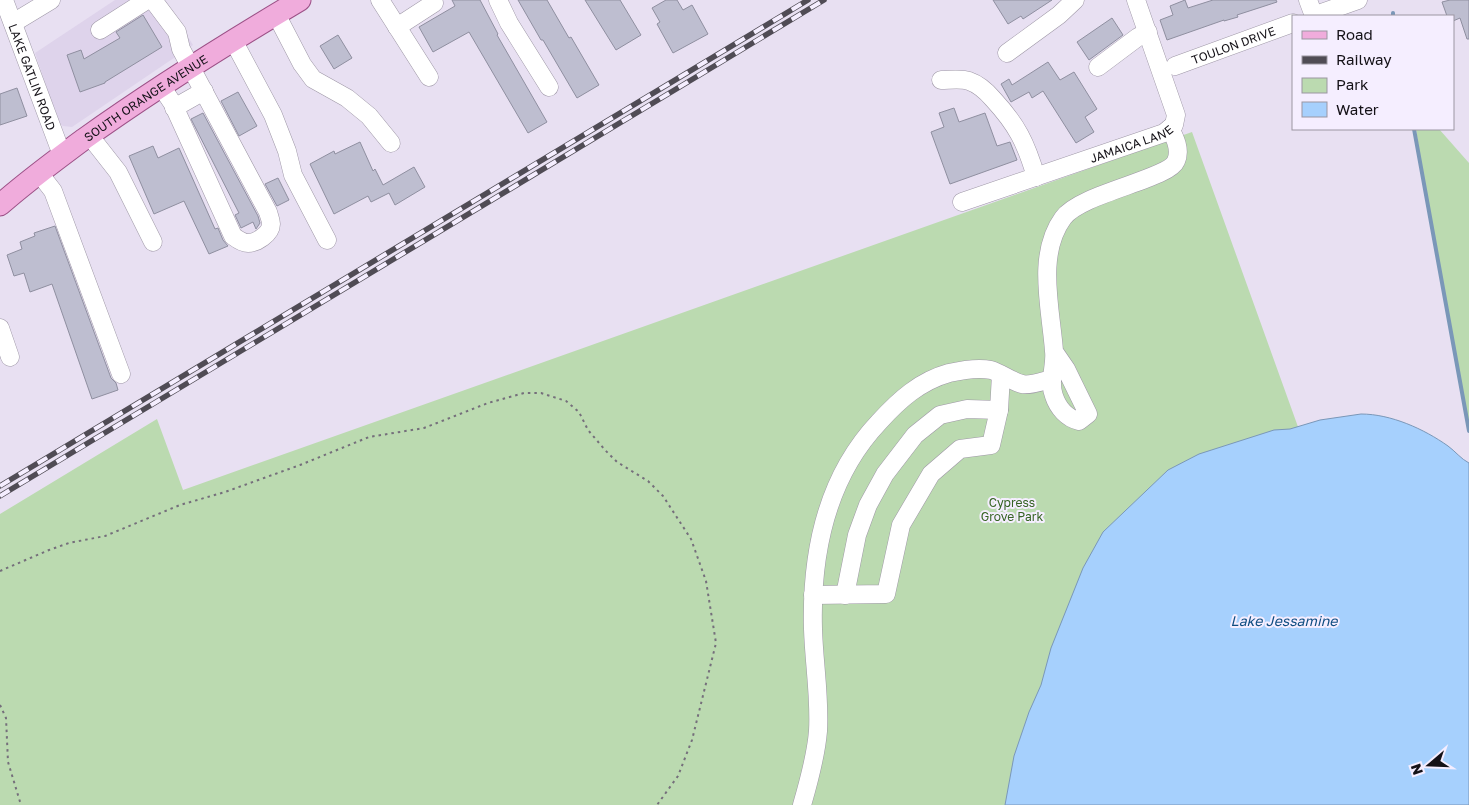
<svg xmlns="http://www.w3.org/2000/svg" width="1469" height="805" font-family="'Golos Text',sans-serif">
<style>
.built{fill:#ded3eb}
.green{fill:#bbdab0}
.water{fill:#a6d0fd;stroke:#7a97b8}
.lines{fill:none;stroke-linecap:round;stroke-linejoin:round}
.stream{stroke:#7a97b8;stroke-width:4}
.building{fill:#bebed0;stroke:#8f8fa0}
.minor-casing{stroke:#9e97a6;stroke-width:19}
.major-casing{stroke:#9c5187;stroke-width:23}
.path{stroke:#756f7b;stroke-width:2;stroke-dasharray:2.5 4;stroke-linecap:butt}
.minor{stroke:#fff;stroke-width:18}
.major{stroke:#f0acdc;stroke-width:21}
.rail-casing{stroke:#504c55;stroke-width:5.5}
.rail{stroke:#f5eeff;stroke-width:4;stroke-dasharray:11;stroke-linecap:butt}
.labels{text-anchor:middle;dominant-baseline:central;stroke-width:4;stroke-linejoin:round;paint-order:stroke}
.street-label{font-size:12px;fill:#141117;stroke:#f5eeff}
.park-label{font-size:12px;fill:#356322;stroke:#f5eeff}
.water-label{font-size:14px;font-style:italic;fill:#0f4d82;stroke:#f5eeff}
</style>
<rect width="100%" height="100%" fill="#e8e0f2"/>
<polygon class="built" points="115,0 165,0 193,45 72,127 63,126 60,124 57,118 35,53"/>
<g class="green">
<polygon points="1416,129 1439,129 1469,163 1469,426 1424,184"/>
<polygon points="1192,132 1434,805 0,805 0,514 157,419 183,490"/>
</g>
<path class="water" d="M 1361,414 C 1391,414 1424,429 1448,446 C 1455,451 1461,459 1469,463 L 1469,805 L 1005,805 L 1014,756 L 1029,712 L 1041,685 L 1051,648 L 1083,568 L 1103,532 L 1168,470 L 1199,454 L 1274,430 L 1290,429 L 1320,420 Z"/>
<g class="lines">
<g class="stream">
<polyline points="1393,13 1393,16"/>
<polyline points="1414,129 1469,431"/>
</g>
</g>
<g class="building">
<polygon points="452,0 480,0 498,34 497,35 547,122 528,133 469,32 433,52 419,27 455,6"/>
<polygon points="518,0 547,0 569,38 571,37 599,85 577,98 543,40 541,40"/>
<polygon points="585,0 620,0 641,35 616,50"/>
<polygon points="666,0 677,0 683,10 692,5 708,34 673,53 657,24 660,22 652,8"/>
<polygon points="993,0 1052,0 1023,19 1021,16 1008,24"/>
<polygon points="1185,0 1188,8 1213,0 1276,0 1277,2 1237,15 1238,17 1224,21 1224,20 1167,40 1160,20 1173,15 1170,6"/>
<polygon points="1450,0 1469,0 1469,39 1467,39 1460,18 1453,21 1453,16 1447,16 1442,2"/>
<polygon points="143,15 162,47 105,82 105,83 80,92 67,55 81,50 84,59 120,38 116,32"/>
<polygon points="1112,18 1123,35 1089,60 1077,42"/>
<polygon points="338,35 352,58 334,69 320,46"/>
<polygon points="1048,62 1060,80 1074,72 1097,109 1085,117 1094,132 1076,143 1043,91 1032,98 1029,92 1011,102 1001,84 1009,79 1012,85"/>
<polygon points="17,88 27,116 0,125 0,94"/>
<polygon points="238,92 257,126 239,136 221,101"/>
<polygon points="954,108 959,122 985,113 997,146 1010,142 1017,160 950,184 931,132 944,127 939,113"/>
<polygon points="203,113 258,216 260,223 256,229 253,222 241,228 235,215 239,213 191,119"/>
<polygon points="360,142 373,171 375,169 383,185 414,167 425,187 395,205 389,193 371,202 368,196 334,214 310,164 334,151 335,154"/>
<polygon points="153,146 158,158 179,148 215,229 218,228 223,240 228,246 209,254 184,201 154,214 129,156"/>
<polygon points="278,178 289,200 277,206 265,184"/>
<polygon points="55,226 111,378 116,383 118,390 92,399 52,284 30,292 24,273 14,276 7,255 22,249 20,242 35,236 34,233"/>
</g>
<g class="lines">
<defs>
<g id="minor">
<path id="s1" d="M 4,0 L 62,155"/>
<path d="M 153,0 L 177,32 L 181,49 L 268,212 C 269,216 271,220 271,224 C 271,234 256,243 248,243 C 242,243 237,239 233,236 L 173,104 L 161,86"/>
<polyline points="380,0 429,77"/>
<polyline points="498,0 509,23 549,87"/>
<polyline points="1308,0 1314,16"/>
<polyline points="276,14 302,64 313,79 347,98 369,116 391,143"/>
<polyline points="1313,16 1358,0"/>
<polyline points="13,23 51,0"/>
<polyline points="397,27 434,3"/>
<polyline points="100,30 147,0"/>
<polyline points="233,40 273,115 287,151 293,175 327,240"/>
<polyline points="1007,53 1059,15 1075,0"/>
<path id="s2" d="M 1175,66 L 1293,23"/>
<polyline points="1098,67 1138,37 1148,32"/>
<path d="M 941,80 C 949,80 961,78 969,81 C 978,84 987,92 993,99 C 1017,125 1026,143 1036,177"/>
<polyline points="174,108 204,91"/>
<polyline points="89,135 118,172 153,242"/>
<polyline points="39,173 53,191 121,374"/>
<path id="s3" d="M 962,202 L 1164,133 L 1174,125 L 1176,115 L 1136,0"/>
<polyline points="0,328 10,357"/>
<path d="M 1055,353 L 1066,369 L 1088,414 L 1079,421 C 1067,418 1058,408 1054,396 C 1048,381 1056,366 1054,351 C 1051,309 1036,255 1063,218 C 1081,193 1169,179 1176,161 C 1181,150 1175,138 1170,128"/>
<polyline points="813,595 886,594 901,525 931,474 960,449 991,445 999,410 1001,375"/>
<polyline points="845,595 857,535 868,505 885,474 915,435 940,415 967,409 999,410"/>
<path d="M 802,805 C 809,781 816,756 818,731 C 820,697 814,663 813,629 C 811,555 826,478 879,422 C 899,400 920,381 949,373 C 962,370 977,367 991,370 C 1001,373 1011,381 1022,384 C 1030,386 1043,381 1052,379"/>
</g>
<g id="major">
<path id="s4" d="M 0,205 C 27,181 56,160 84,139 C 154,89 226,44 300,0"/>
</g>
</defs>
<use href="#minor" class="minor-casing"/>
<use href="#major" class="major-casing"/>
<g class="path">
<polyline points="0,571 49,550 69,543 105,536 180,505 225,492 300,465 369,437 424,428 488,403 524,393 541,393 566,401 579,412 588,430 605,450 617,462 648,481 663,496 691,539 706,581 716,643 692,740 678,776 657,805"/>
<polyline points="0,705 6,718 8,762 21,805"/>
</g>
<use href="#minor" class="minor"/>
<use href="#major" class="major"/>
<defs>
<g id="rail">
<polyline points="0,486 808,0"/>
<polyline points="0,496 824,0"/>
</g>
</defs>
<use href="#rail" class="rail-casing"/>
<use href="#rail" class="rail"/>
</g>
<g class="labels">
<g class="street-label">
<text stroke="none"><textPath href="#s2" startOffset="62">TOULON DRIVE</textPath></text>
<text stroke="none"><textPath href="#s1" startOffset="82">LAKE GATLIN ROAD</textPath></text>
<text stroke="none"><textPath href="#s4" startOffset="181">SOUTH ORANGE AVENUE</textPath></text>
<text stroke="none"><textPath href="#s3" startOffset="179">JAMAICA LANE</textPath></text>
</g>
<g class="park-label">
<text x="1012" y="502">Cypress<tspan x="1012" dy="14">Grove Park</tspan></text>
</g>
<g class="water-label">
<text x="1284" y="620">Lake Jessamine</text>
</g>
</g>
<rect x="1292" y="15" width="162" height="115" fill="#f5eeff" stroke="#9b96a2"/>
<rect x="1302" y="31" width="25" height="8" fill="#f0acdc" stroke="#9b96a2"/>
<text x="1336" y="40" font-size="15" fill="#141117">Road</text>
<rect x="1302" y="56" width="25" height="8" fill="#504c55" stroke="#9b96a2"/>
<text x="1336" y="65" font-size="15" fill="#141117">Railway</text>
<rect x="1302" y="78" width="25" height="15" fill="#bbdab0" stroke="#9b96a2"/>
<text x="1336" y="90" font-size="15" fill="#141117">Park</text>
<rect x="1302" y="102" width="25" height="15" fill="#a6d0fd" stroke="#9b96a2"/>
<text x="1336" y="115" font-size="15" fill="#141117">Water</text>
<g transform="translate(1429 765) rotate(251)" stroke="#f5eeff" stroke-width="4" paint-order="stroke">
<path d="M0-4L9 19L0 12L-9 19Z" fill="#141117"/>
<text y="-8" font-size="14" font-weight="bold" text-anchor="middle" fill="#141117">N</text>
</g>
</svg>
